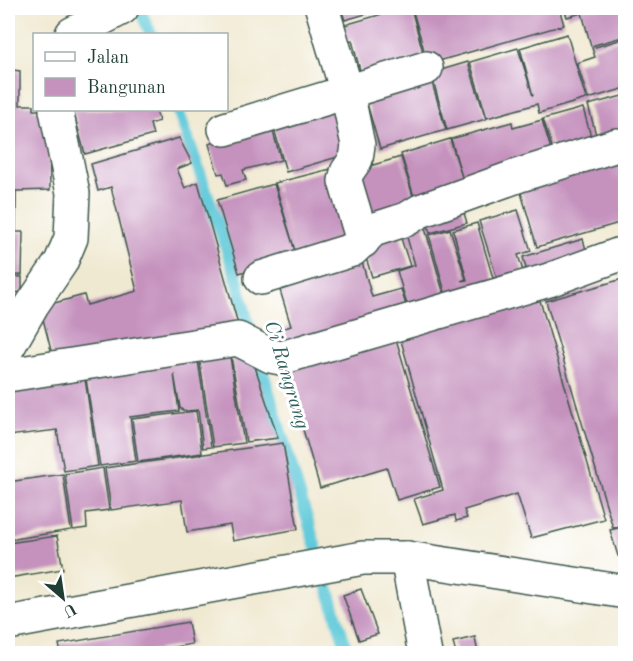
<svg xmlns="http://www.w3.org/2000/svg" width="633" height="661" font-family="'Old Standard TT',serif">
<style>
.lines{fill:none;stroke-linecap:round;stroke-linejoin:round}
.stream{stroke:#5fc9d9;stroke-width:12}
.building{fill:#c592be}
.minor-casing{stroke:#3e574c;stroke-width:36}
.minor{stroke:#fff;stroke-width:33}
.labels{text-anchor:middle;dominant-baseline:central;stroke-width:6;stroke-linejoin:round;paint-order:stroke}
.water-label{font-size:20px;font-style:italic;fill:#2f605d;stroke:#fff}
</style>
<rect width="100%" height="100%" fill="#fff"/>
<filter id="ink" filterUnits="userSpaceOnUse"><feTurbulence type="fractalNoise" baseFrequency=".0167" numOctaves="2"/><feDisplacementMap in="SourceGraphic" scale="12" xChannelSelector="R" yChannelSelector="G"/><feConvolveMatrix kernelMatrix="1 2 1 2 8 2 1 2 1" color-interpolation-filters="sRGB"/></filter>
<filter id="wash" filterUnits="userSpaceOnUse"><feTurbulence type="fractalNoise" baseFrequency=".008" numOctaves="4" result="noise"/><feDisplacementMap in="SourceGraphic" scale="24" xChannelSelector="R" yChannelSelector="G"/><feGaussianBlur stdDeviation="1.35" result="paint"/><feColorMatrix in="noise" values="0 0 0 0 0 0 0 0 0 0 0 0 0 0 0 0 0 1.4 0 .05"/><feComposite in="paint" operator="in"/></filter>
<g filter="url(#wash)">
<rect width="100%" height="100%" fill="#f0e9d1"/>
<g class="lines">
<g class="stream">
<polyline points="139,8 151,34"/>
<polyline points="178,110 237,279 252,340"/>
<polyline points="258,356 348,654"/>
</g>
</g>
<g id="blocks">
<g class="building">
<polygon points="8,8 13,8 13,70 20,71 20,105 34,105 34,110 49,110 50,190 16,191 16,230 8,230"/>
<polygon points="341,8 386,8 345,20"/>
<polygon points="403,8 411,8 424,56 361,74 352,40 345,41 341,26"/>
<polygon points="412,8 559,8 564,25 428,64"/>
<polygon points="564,8 626,8 626,36 591,46 582,13 567,17"/>
<polygon points="567,34 586,99 539,113 537,104 487,118 470,62 518,48 533,96 520,48"/>
<polygon points="626,38 626,88 588,99 577,63 595,57 592,48"/>
<polygon points="468,62 486,119 447,130 431,73"/>
<polygon points="429,73 446,130 380,149 364,93"/>
<polygon points="626,95 626,139 599,146 588,105"/>
<polygon points="335,107 348,154 286,172 273,125"/>
<polygon points="583,108 595,151 557,162 543,119"/>
<polygon points="73,110 156,110 159,121 150,124 153,135 85,154"/>
<polygon points="542,120 555,162 416,203 401,154 450,139 462,177 451,139 512,122 513,128"/>
<polygon points="271,125 281,160 243,170 246,180 227,185 223,173 218,174 209,144"/>
<polygon points="179,138 192,163 177,169 185,188 198,182 238,324 55,366 40,307 84,295 87,305 137,291 111,187 98,191 91,164"/>
<polygon points="401,157 417,209 367,224 352,171"/>
<polygon points="626,157 626,221 537,247 517,179"/>
<polygon points="335,168 356,239 239,273 217,200 274,184 295,251 275,183"/>
<polygon points="461,203 467,223 430,233 424,213"/>
<polygon points="518,210 531,251 518,255 527,284 501,291 479,221"/>
<polygon points="423,221 445,298 411,318 397,271 415,265 404,227"/>
<polygon points="477,223 497,292 447,299 429,235 450,229 466,279 461,281 467,280 453,230"/>
<polygon points="397,226 410,266 372,277 363,248"/>
<polygon points="8,232 23,232 22,275 8,275"/>
<polygon points="583,239 589,261 529,279 523,257"/>
<polygon points="360,255 372,297 401,289 410,319 271,352 266,334 291,326 279,287"/>
<polygon points="8,277 22,277 22,292 12,293 12,304 8,304"/>
<polygon points="626,278 626,525 613,528 546,301"/>
<polygon points="539,297 604,519 531,538 517,494 464,510 467,518 456,521 455,515 423,524 414,499 443,490 400,337"/>
<polygon points="396,339 440,487 397,500 387,468 320,488 286,371"/>
<polygon points="229,351 244,443 213,447 199,357"/>
<polygon points="230,351 250,351 278,438 246,442"/>
<polygon points="197,354 211,447 203,448 198,410 184,411 180,408 174,374 179,411 130,417 136,461 100,466 85,373"/>
<polygon points="84,372 98,466 64,471 57,430 8,436 8,381"/>
<polygon points="196,411 202,453 138,462 132,419"/>
<polygon points="283,443 298,529 233,541 230,525 187,532 182,500 111,510 105,468"/>
<polygon points="103,468 109,510 86,513 87,528 73,530 65,474"/>
<polygon points="63,474 71,530 8,540 8,482"/>
<polygon points="626,526 626,556 618,556 610,530"/>
<polygon points="57,536 63,569 8,578 8,543"/>
<polygon points="361,589 378,634 359,640 343,595"/>
<polygon points="188,622 192,644 133,654 61,654 59,644"/>
<polygon points="475,637 478,654 456,654 453,642"/>
</g>
</g>
</g>
<g filter="url(#ink)">
<use href="#blocks" fill-opacity="0" stroke="#3e574c" stroke-width="1.5"/>
<g class="lines">
<defs>
<g id="minor">
<polyline points="322,8 347,92 358,145 356,159 347,172 345,181 363,241"/>
<polyline points="72,34 122,8"/>
<polyline points="225,129 426,68"/>
<polyline points="261,278 352,250 373,230 407,219 420,211 520,175 617,145 626,147"/>
<polyline points="8,347 32,305 61,262 71,238 73,193 56,110"/>
<polyline points="8,375 238,339 271,356 281,358 549,280 626,252"/>
<polyline points="407,558 425,654"/>
<polyline points="8,623 363,558 407,558 626,592"/>
</g>
</defs>
<use href="#minor" class="minor-casing"/>
<use href="#minor" class="minor"/>
</g>
</g>
<g class="labels">
<g class="water-label">
<text transform="translate(286 375) rotate(73)">Ci Rangrang</text>
</g>
</g>
<rect width="633" height="661" fill="none" stroke="#fff" stroke-width="30"/>
<rect x="33" y="33" width="195" height="78" fill="#ffffff" stroke="#a5b1ae" stroke-width="1.5"/>
<rect x="45" y="52" width="30" height="9" fill="#ffffff" stroke="#a5b1ae" stroke-width="1.5"/>
<text x="87" y="63" font-size="18" fill="#1f3d34">Jalan</text>
<rect x="45" y="78" width="30" height="18" fill="#c592be" stroke="#a5b1ae" stroke-width="1.5"/>
<text x="87" y="93" font-size="18" fill="#1f3d34">Bangunan</text>
<g transform="translate(63 598) rotate(151)" stroke="#ffffff" stroke-width="4.5" paint-order="stroke">
<path d="M0-4.5L10 22L0 15L-10 22Z" fill="#1f3d34"/>
<text y="-9" font-size="16" font-weight="bold" text-anchor="middle" fill="#1f3d34">U</text>
</g>
</svg>
